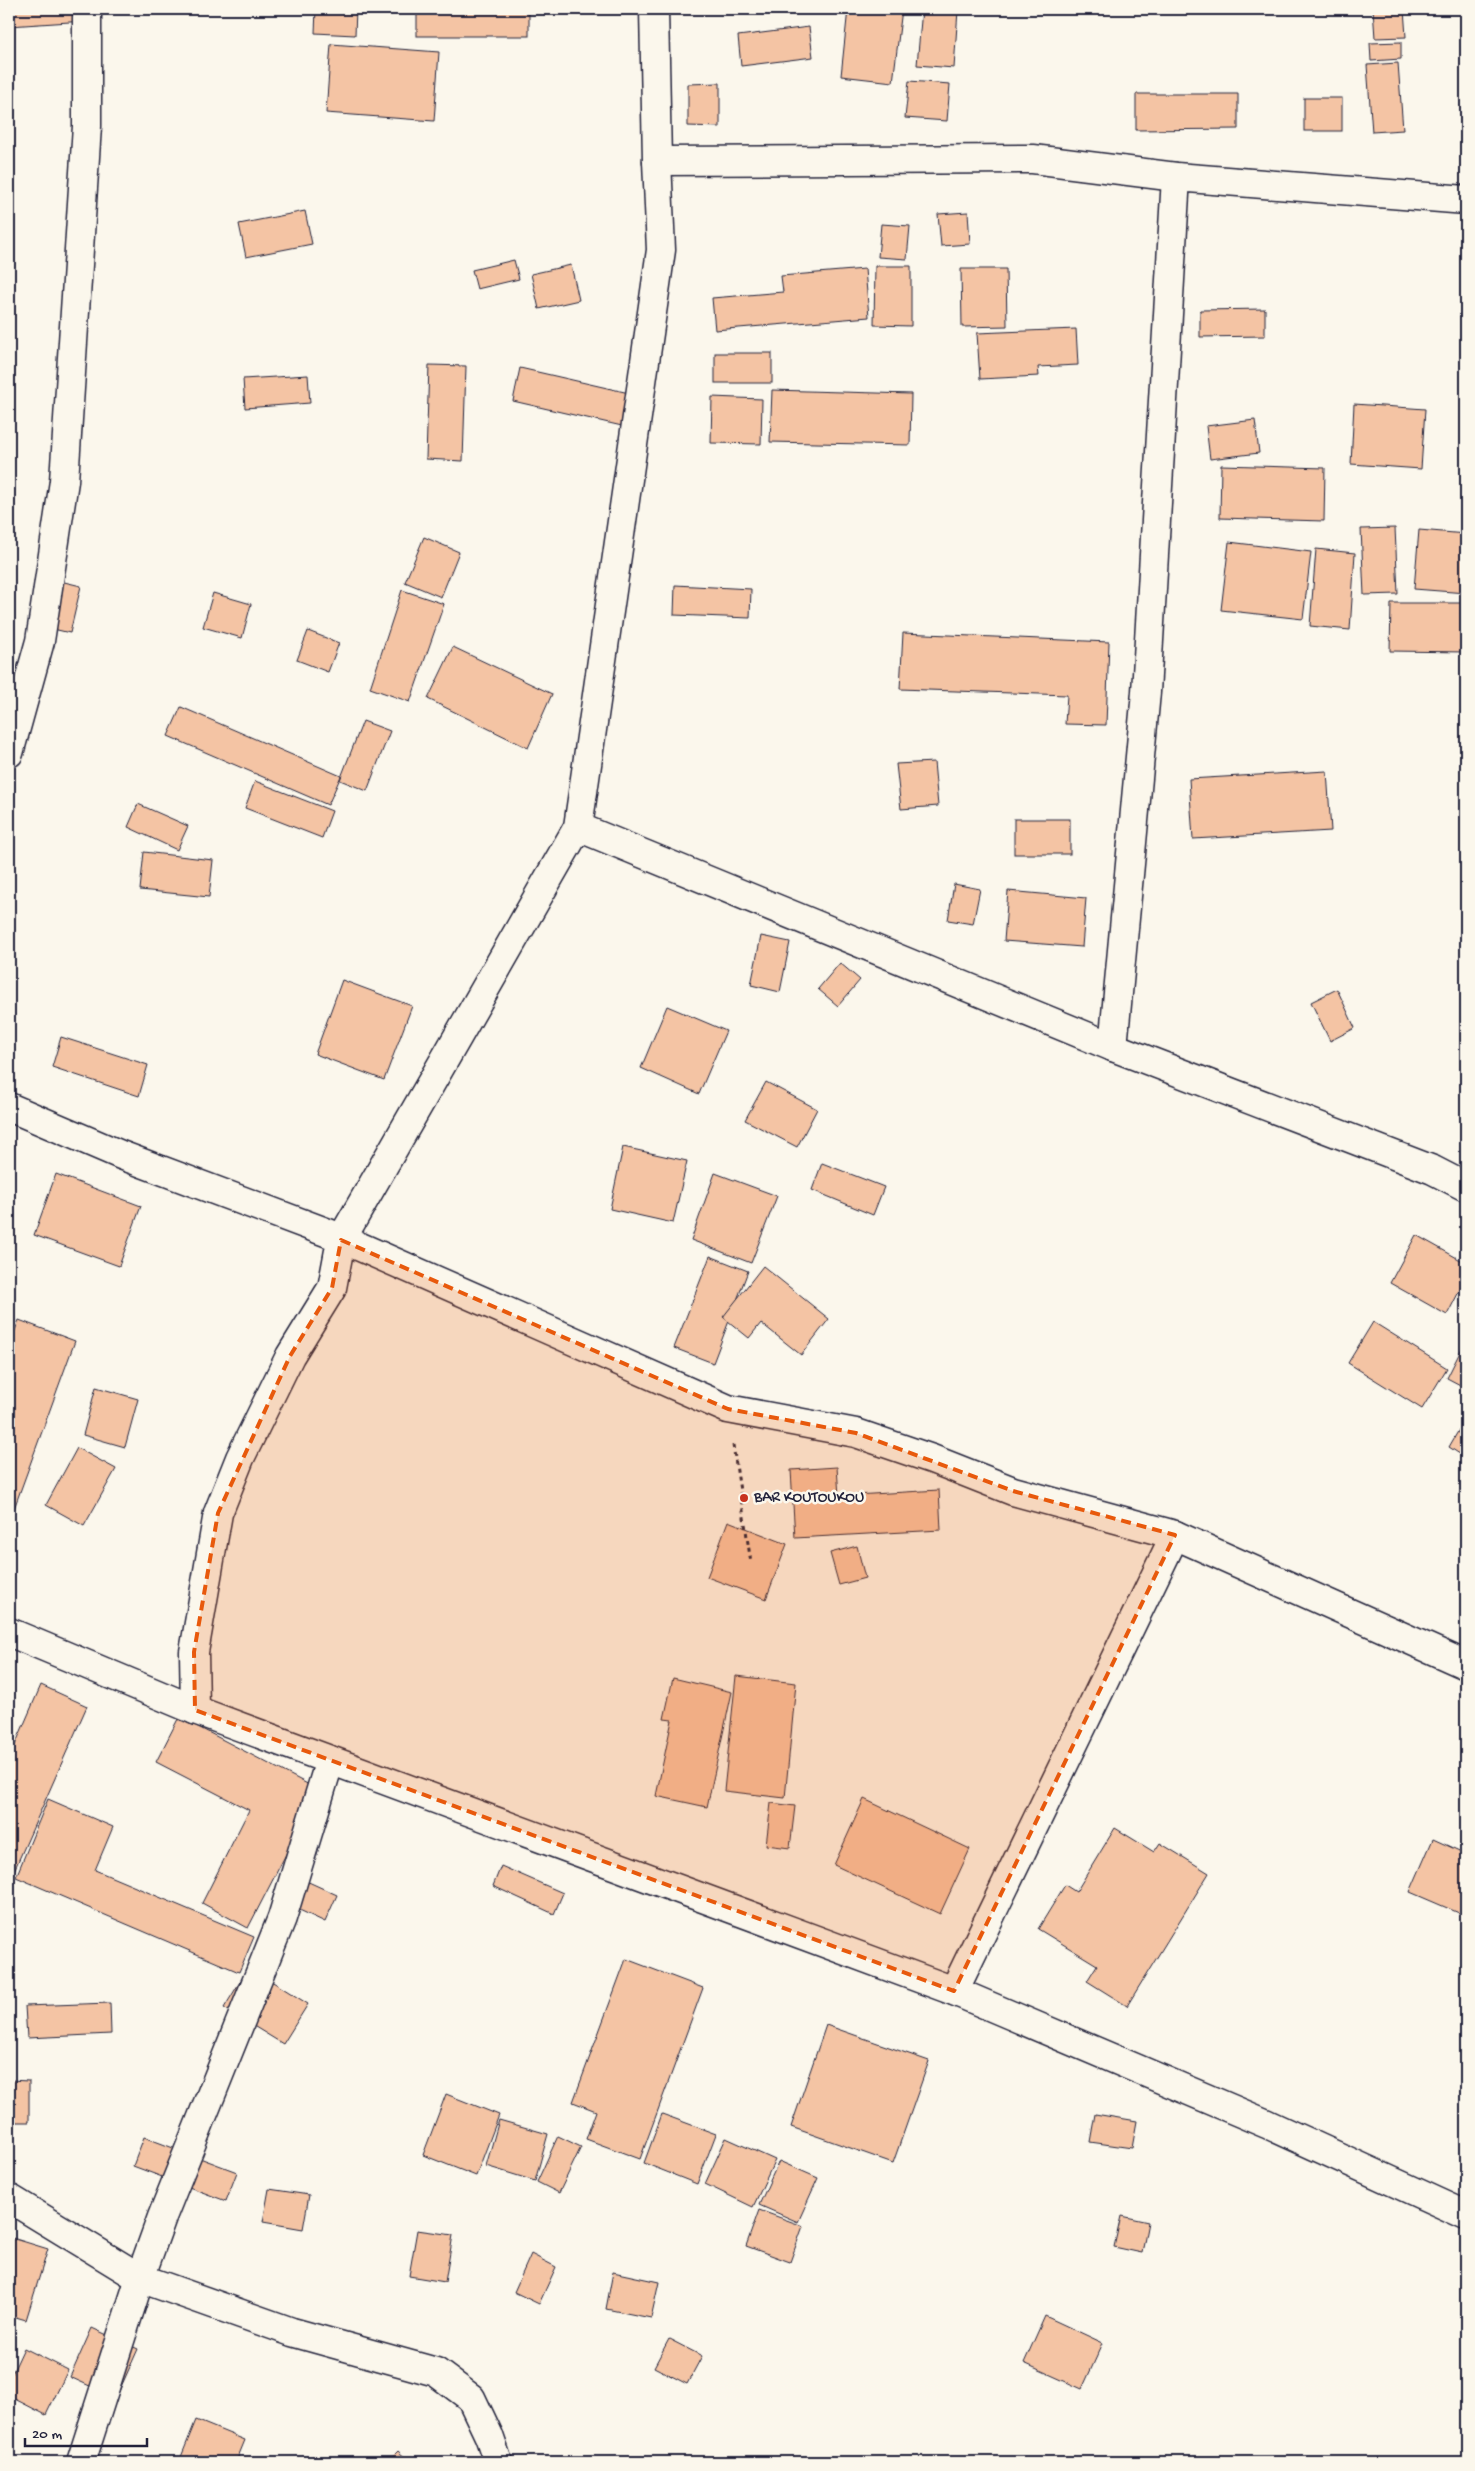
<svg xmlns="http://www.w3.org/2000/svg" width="1475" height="2471" font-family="'Gochi Hand',sans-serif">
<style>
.building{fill:#f4c4a4;stroke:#22223b}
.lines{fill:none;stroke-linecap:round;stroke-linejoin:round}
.street-casing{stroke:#22223b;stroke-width:31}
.path{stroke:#22223b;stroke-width:3;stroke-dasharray:4 4;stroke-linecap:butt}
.street{stroke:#fbf7ec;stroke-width:28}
.marked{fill:#e8590c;fill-opacity:0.2;stroke:#e8590c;stroke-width:4;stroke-dasharray:10 6;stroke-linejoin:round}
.poi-dot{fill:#c8321e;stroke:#fbf7ec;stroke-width:2}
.labels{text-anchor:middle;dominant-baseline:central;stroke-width:5;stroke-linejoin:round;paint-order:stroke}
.poi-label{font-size:16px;fill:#22223b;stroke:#fbf7ec;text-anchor:start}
</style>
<rect width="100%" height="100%" fill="#fbf7ec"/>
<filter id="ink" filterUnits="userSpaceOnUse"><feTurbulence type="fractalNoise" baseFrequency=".02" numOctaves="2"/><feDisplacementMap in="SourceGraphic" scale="10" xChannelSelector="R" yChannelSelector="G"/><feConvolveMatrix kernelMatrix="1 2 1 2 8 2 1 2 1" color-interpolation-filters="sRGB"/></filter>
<g filter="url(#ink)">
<g class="building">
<polygon points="9,9 84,9 85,21 9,26"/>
<polygon points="316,9 356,9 355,35 315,33"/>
<rect x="417" y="9" width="112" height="27"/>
<polygon points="848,9 902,9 893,82 841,76"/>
<polygon points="922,9 958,10 954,68 917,65"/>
<polygon points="1373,9 1404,9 1406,37 1375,38"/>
<polygon points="809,27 813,57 741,66 738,36"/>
<polygon points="1401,42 1401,59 1371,61 1370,43"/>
<polygon points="331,44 439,52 434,121 326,113"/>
<polygon points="1398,63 1403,130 1372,132 1367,65"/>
<polygon points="909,81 950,84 947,121 905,118"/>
<polygon points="720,83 720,127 688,126 688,84"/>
<polygon points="1136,94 1238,94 1238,129 1136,130"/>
<rect x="1304" y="98" width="38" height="33"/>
<polygon points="305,211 312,244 246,257 239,224"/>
<polygon points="968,212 970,244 941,246 938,214"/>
<polygon points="881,224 910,226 907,259 878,257"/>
<polygon points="514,260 519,279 477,289 472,270"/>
<polygon points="571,265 579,300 539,309 531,274"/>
<polygon points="875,266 911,266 911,326 874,325"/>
<polygon points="865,269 869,317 715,330 712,298 783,292 781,276"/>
<polygon points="961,269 1006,269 1007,326 962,327"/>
<polygon points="1265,309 1265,336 1200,337 1200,310"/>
<polygon points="1076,329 1078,365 1038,367 1039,376 980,379 977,333"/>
<rect x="715" y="353" width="57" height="30"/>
<polygon points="429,365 466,366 463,461 426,459"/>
<polygon points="520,368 629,393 622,426 513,401"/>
<polygon points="308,375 310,403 245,408 243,379"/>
<polygon points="772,390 911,394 910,445 770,442"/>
<polygon points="712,397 762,399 761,444 711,443"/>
<polygon points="1354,404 1425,409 1421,469 1351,464"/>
<polygon points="1255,420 1259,453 1210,459 1206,426"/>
<polygon points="1221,465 1325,468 1324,521 1220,518"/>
<polygon points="1395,528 1398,594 1364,595 1361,529"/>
<polygon points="1419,530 1466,534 1466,593 1414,589"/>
<polygon points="424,537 459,552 441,597 405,582"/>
<polygon points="1229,542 1311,552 1303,619 1221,610"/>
<polygon points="1316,549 1355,553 1350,630 1310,626"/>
<polygon points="60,581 81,586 70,633 49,628"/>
<polygon points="675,585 751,589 750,618 674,615"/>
<polygon points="402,590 444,604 410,702 370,688"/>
<polygon points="213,593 251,604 242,638 203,627"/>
<polygon points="1391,603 1466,603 1466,652 1390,651"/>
<polygon points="308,631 339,643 328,672 297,660"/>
<polygon points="903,633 1109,642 1106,725 1065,724 1067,695 900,689"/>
<polygon points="453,647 552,694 528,748 428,699"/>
<polygon points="181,707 341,776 328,805 168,736"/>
<polygon points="363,721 390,731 367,791 340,780"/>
<polygon points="934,762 938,806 901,809 896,764"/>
<polygon points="1327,771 1331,831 1193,839 1189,779"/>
<polygon points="255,781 332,811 322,838 245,808"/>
<polygon points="138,804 188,826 177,850 128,827"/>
<rect x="1014" y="819" width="56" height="35"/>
<polygon points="144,852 213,860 209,897 140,890"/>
<polygon points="954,884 980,889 973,924 948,920"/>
<polygon points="1008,891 1086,898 1082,947 1004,941"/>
<polygon points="761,936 790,942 780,992 751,985"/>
<polygon points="840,963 860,980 838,1006 818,989"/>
<polygon points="342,980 412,1006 384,1080 315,1054"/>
<polygon points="1337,989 1355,1028 1330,1041 1311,1002"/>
<polygon points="667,1006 726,1031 699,1094 641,1068"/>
<polygon points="61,1037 148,1065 139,1096 52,1067"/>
<polygon points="766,1082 817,1109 797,1147 745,1120"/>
<polygon points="623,1147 687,1161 673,1223 610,1209"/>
<polygon points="822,1163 884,1187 873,1215 812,1190"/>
<polygon points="715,1173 777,1196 751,1263 691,1240"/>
<polygon points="56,1174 141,1206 119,1266 34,1235"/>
<polygon points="1416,1235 1466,1263 1466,1278 1447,1315 1390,1283"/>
<polygon points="710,1256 748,1271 713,1363 674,1348"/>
<polygon points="763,1266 829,1319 801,1355 761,1323 749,1338 723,1317"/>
<polygon points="19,1320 75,1341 12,1514 9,1513 9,1346"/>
<polygon points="1373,1322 1447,1368 1422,1409 1348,1363"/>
<polygon points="1466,1340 1466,1388 1447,1378"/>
<polygon points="96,1387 138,1399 125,1447 83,1435"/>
<polygon points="1464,1421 1466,1422 1466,1458 1449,1447"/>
<polygon points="77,1448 116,1469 84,1526 46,1505"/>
<polygon points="837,1467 839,1496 939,1490 941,1530 795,1538 791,1470"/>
<polygon points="728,1521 787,1544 766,1599 707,1577"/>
<polygon points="857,1546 865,1578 839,1585 830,1553"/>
<polygon points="736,1676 796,1683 785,1798 724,1791"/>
<polygon points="673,1678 732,1692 707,1807 656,1796 672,1720 664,1719"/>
<polygon points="41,1685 87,1706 13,1873 9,1871 9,1759"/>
<polygon points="179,1717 319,1790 248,1928 202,1903 249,1810 156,1762"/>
<polygon points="48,1799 113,1827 95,1870 254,1937 239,1972 16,1877"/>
<polygon points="864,1799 970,1849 940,1914 834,1865"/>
<polygon points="771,1803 795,1806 790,1848 766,1845"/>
<polygon points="1115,1828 1154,1852 1160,1843 1209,1873 1127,2006 1087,1981 1097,1965 1038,1929 1065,1885 1076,1892"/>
<polygon points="1433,1839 1466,1854 1466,1916 1410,1892"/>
<polygon points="501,1866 563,1893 554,1914 493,1886"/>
<polygon points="302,1879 337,1895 325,1922 291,1906"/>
<polygon points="626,1959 703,1988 640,2159 586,2139 596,2111 573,2102"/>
<polygon points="249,1967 308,2004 283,2044 224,2008"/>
<polygon points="110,2003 111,2034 27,2038 25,2006"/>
<polygon points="826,2025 929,2061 893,2163 791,2127"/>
<polygon points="9,2080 29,2081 29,2122 9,2122"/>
<polygon points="446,2094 499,2115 476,2176 423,2155"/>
<polygon points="662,2114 716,2134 697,2184 644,2163"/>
<polygon points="1095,2114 1137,2121 1132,2148 1090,2142"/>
<polygon points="499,2120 548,2134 535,2181 486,2166"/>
<polygon points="558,2136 581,2147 559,2193 537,2182"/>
<polygon points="144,2137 237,2172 226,2201 133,2166"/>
<polygon points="726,2138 775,2160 753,2207 705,2184"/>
<polygon points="779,2161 818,2178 798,2222 759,2205"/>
<polygon points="269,2189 309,2195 303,2229 263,2222"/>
<polygon points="759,2210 803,2226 790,2262 746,2246"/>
<polygon points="1121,2216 1148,2222 1142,2253 1114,2247"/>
<polygon points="417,2230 453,2235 445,2282 409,2276"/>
<polygon points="9,2237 48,2249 26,2320 9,2315"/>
<polygon points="531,2254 556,2267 539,2304 514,2292"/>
<polygon points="613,2272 659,2282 651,2318 606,2309"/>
<polygon points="1045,2316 1103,2343 1082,2389 1024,2363"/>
<polygon points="92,2328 138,2349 116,2398 70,2377"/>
<polygon points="669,2339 702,2356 687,2384 654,2367"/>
<polygon points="24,2348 68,2370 46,2415 9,2396 9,2380"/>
<polygon points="196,2420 245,2440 236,2462 179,2462"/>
<polygon points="398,2451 410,2462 387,2462"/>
</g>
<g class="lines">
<defs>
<g id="street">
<polyline points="657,161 1033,159 1176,177 1466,200"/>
<polyline points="9,753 40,641 64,481 87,126 87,9"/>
<polyline points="578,827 1113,1047 1433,1170 1466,1187"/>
<polyline points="1113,1047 1146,692 1176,177"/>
<polyline points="9,1107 121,1155 331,1234 728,1409 856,1433 932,1459 1013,1491 1175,1535 1466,1665"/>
<polyline points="9,1632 195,1710 954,1991 1267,2124 1466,2215"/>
<polyline points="195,1710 194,1652 218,1513 240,1458 290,1356 332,1288 341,1240 578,827 661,250 657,161 654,9"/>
<polyline points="954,1991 1175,1535"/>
<polyline points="9,2198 140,2278 292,2332 436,2372 471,2398 489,2436 498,2462"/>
<polyline points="81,2462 140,2278 162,2217 282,1918 330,1760"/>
</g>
</defs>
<use href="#street" class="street-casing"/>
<polyline class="path" points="733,1445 751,1563"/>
<use href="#street" class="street"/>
</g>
</g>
<path class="marked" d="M 341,1240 L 728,1409 L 856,1433 L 1013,1491 L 1175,1535 L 954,1991 L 195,1710 L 194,1652 L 218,1513 L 290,1356 L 332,1288 Z"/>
<circle class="poi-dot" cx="744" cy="1498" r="5"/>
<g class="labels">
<g class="poi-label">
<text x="754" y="1498">BAR KOUTOUKOU</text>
</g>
</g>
<rect width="1475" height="2471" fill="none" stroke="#fbf7ec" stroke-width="30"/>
<rect x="15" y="15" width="1445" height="2441" fill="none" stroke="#22223b" stroke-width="2" filter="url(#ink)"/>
<path d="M25 2438v8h122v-8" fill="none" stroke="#22223b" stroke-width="2.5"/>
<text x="32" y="2438" font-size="15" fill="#22223b" stroke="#fbf7ec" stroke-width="4" paint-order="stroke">20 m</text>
</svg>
